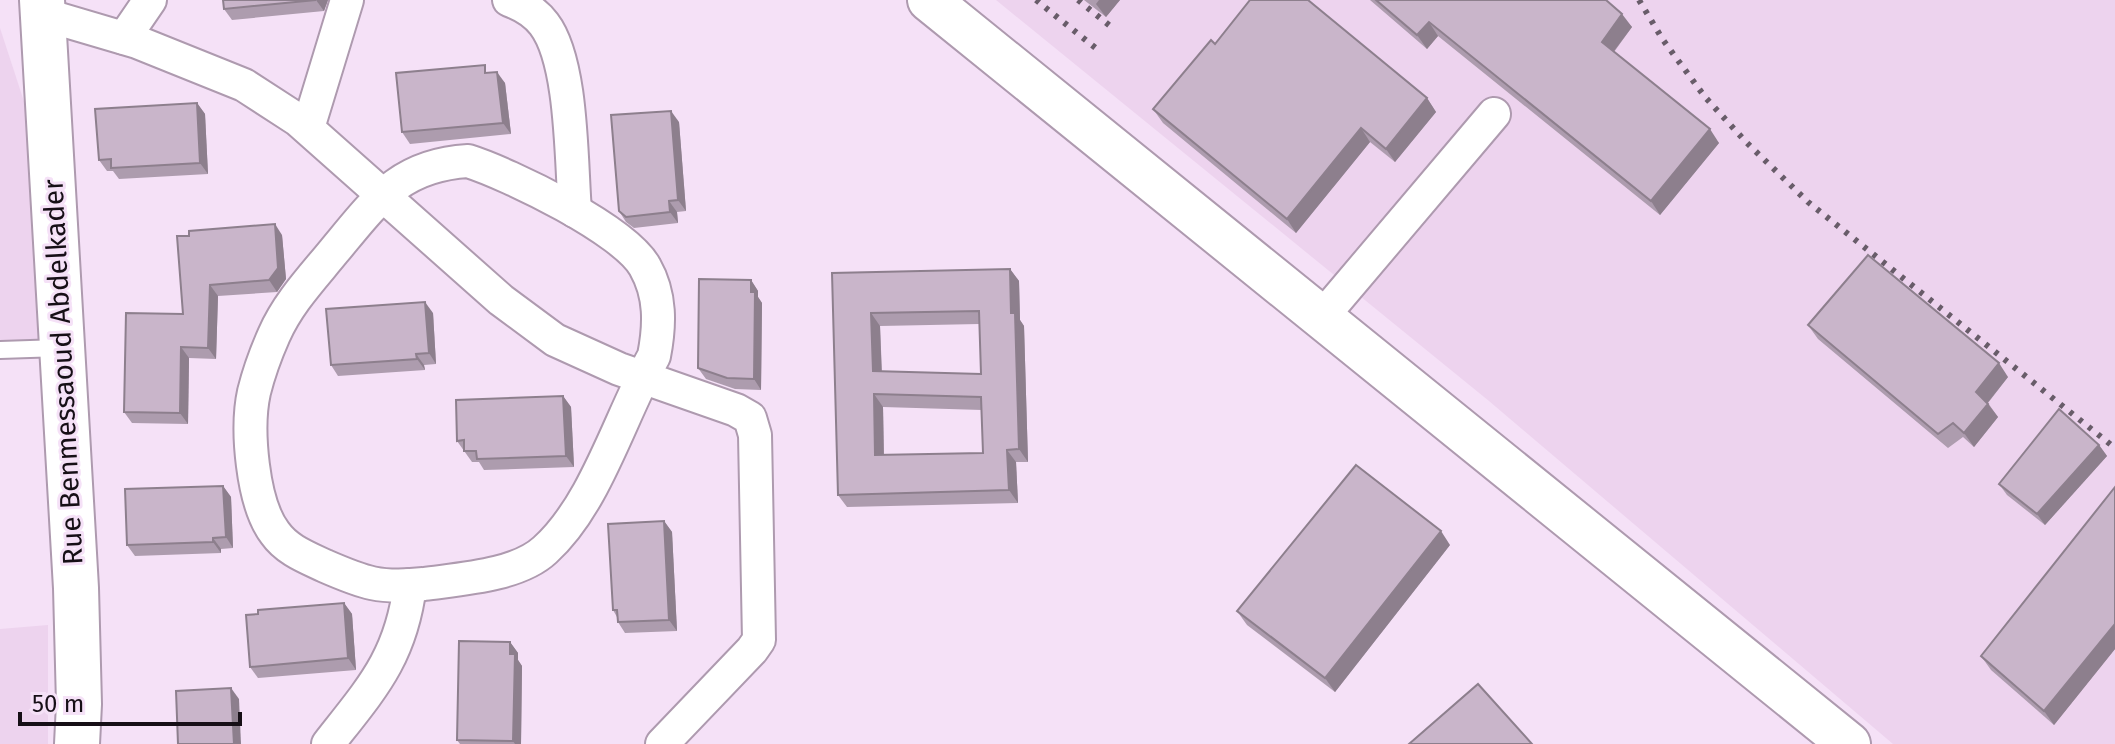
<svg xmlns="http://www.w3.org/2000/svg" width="2115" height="744" font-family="'Fira Sans',sans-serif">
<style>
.built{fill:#edd3ee}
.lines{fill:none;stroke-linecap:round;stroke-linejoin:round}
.service-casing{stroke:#ae9aaf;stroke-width:20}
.minor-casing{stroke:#ae9aaf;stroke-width:36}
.tertiary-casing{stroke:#ae9aaf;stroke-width:46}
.primary-casing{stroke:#ae9aaf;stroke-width:48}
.service{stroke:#fff;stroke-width:16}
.minor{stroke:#fff;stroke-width:32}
.tertiary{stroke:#fff;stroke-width:42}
.primary{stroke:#fff;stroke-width:44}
.rail{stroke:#685c69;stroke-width:6;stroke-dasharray:4 8;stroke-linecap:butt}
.wall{fill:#ad9cae;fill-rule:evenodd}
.shaded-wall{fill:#8d7f8d}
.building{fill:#c9b5ca;stroke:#8d7f8d;stroke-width:2;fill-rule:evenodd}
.labels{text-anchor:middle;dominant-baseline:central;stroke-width:6;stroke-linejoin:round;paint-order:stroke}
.street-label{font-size:28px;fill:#160f16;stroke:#f5e1f7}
</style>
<rect width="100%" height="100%" fill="#f5e1f7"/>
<g class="built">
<polygon points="996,0 2115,0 2115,744 1893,744 1489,401"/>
<polygon points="0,28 32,126 43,344 0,346"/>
<polygon points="48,625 48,744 0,744 0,629"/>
</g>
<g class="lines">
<defs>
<polyline id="service" points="0,350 60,348"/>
<g id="minor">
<path d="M 509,0 C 523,5 535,12 544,24 C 573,62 571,163 575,211"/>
<polyline points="42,14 137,42 244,85 298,120 501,300 555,340 619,369 736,410 750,418 755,435 759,640 752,650 662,744"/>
<polyline points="124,38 150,0"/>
<polyline points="308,128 347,0"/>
<path d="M 468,161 C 509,174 625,230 645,267 C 661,295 660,325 654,356 C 620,416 596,504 545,550 C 517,576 459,579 424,584 C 380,589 364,583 325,566 C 306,557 287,550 275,533 C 252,503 246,428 254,392 C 259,372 266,353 274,335 C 288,303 312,278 334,251 C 375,202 399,165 468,161 Z"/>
<polyline points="1322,317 1494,114"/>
<path d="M 328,744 C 371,689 401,658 410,585"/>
</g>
<polyline id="tertiary" points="929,0 1849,744"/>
<polyline id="primary" points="42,0 76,588 79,704 77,744"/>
</defs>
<use href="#service" class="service-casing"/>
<use href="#minor" class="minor-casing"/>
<use href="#tertiary" class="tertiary-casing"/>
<use href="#primary" class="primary-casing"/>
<use href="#service" class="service"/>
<use href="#minor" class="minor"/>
<use href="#tertiary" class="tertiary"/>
<use href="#primary" class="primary"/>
<g class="rail">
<polyline points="1036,0 1098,50"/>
<polyline points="1078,0 1115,30"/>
<polyline points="1639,0 1663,40 1705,97 1746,142 1808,202 2115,448"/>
</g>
</g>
<g class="wall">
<polygon points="223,0 328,0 324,11 232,20 224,9"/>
<polygon points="1084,0 1120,0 1106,17"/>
<polygon points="1370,0 1606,0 1632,27 1614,52 1719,143 1660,215 1438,36 1427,49"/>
<polygon points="1215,44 1427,98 1436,112 1395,162 1370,142 1296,233 1163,123 1153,109"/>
<polygon points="490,72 505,83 511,134 410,144 402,132"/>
<polygon points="197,103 205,114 208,174 119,179 113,171 107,171 99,160"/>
<polygon points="679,122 686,211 677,212 678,223 634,228 626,222 619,211"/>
<polygon points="282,235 286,279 277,292 218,296 216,359 189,358 188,424 132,423 124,412 183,314 189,236"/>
<path d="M 1010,269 L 1019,281 L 1020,320 L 1024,326 L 1028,462 L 1016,462 L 1018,503 L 847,507 L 838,495 L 832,273 ZM 979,324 L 981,374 L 882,372 L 880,326 ZM 883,407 L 982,410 L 983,453 L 884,455 Z"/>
<polygon points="751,280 758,291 758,297 762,303 761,390 735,389 706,379 698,368"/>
<polygon points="433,313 436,364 424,365 425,370 338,376 331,365"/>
<polygon points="1808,325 2008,377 1988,403 1998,417 1974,447 1963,437 1948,448 1818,339"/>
<polygon points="563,396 571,407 574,467 484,470 479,462 472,462 457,441"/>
<polygon points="2099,445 2107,456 2045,525 2007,495 1999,484"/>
<polygon points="223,486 231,497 233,548 221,549 221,553 135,556 127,545"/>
<polygon points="2115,487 2115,649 2054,725 1991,670 1981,656"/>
<polygon points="664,521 672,532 677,631 625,633 618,622 617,617 613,610"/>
<polygon points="1450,545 1335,692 1247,625 1237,611"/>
<polygon points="344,603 352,614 356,670 258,678 250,667 258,614"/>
<polygon points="510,642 518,653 518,660 522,666 521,744 460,744 457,740"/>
</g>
<g class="shaded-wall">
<polygon points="316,0 328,0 324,11"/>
<polygon points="1099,0 1120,0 1106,17 1096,4"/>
<polygon points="1622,14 1632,27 1611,55 1602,42"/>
<polygon points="1429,22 1438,36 1427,49 1417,35"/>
<polygon points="497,72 505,83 511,134 503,123"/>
<polygon points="1427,98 1436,112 1395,162 1386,149"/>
<polygon points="197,103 205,114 208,174 200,163"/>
<polygon points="671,111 679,122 686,211 678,200"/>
<polygon points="1361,128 1370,142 1296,233 1287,219"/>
<polygon points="1710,129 1719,143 1660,215 1651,201"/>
<polygon points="669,201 677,212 678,223 670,212"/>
<polygon points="275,224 282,235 286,279 277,292 269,280"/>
<polygon points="1010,269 1019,281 1020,320 1024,326 1028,462 1019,449 1011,313"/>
<polygon points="751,280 758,291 758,297 762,303 761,390 754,379"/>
<polygon points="210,285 218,296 216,359 208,348"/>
<polygon points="425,302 433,313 436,364 429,353"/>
<polygon points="871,313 880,326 882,384 873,371"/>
<polygon points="181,347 189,358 188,424 180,413"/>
<polygon points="416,354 424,365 425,370 417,359"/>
<polygon points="1999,363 2008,377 1985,406 1976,392"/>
<polygon points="874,394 883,407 884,468 875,455"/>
<polygon points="563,396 571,407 574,467 566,456"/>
<polygon points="1988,404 1998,417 1974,447 1964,433"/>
<polygon points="2099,445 2107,456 2045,525 2037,514"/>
<polygon points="1007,450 1016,462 1018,503 1009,490"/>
<polygon points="223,486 231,497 233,548 226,537"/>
<polygon points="664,521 672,532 677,631 669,620"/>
<polygon points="1441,531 1450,545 1335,692 1325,678"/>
<polygon points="213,538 221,549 221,553 213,542"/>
<polygon points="344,603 352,614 356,670 348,658"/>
<polygon points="2115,624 2115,649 2054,725 2044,711"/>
<polygon points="510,642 518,653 518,660 522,666 521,744 515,744 513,741"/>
<polygon points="231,688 239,699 241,744 234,744"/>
</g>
<g class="building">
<polygon points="223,0 316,0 224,9"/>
<polygon points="1250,0 1308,0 1427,98 1386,149 1361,128 1287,219 1153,109 1211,40 1215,44"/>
<polygon points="1376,0 1606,0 1622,14 1602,42 1710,129 1651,201 1429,22 1417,35"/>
<polygon points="485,65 485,73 497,72 503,123 402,132 396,73"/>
<polygon points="197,103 200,163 111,168 111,159 99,160 95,109"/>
<polygon points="671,111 678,200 669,201 670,212 626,217 619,211 611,115"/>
<polygon points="275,224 278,268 269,280 210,285 208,348 181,347 180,413 124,412 126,313 183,314 177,236 189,236 189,231"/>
<polygon points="1868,255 1999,363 1976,392 1988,404 1964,433 1953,423 1938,434 1808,325"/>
<path d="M 1010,269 L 1011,313 L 1015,313 L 1019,449 L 1007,450 L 1009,490 L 838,495 L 832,273 ZM 979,311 L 981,374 L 873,371 L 871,313 ZM 874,394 L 981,397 L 983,453 L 875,455 Z"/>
<polygon points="699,279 751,280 751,292 755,292 754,379 727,378 698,368"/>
<polygon points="425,302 429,353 416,354 417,359 331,365 326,309"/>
<polygon points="563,396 566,456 477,459 476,451 464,451 464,440 457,441 456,400"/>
<polygon points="2059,409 2099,445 2037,514 1999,484"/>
<polygon points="1356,465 1441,531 1325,678 1237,611"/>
<polygon points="223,486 226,537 213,538 213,542 127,545 125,489"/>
<polygon points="2115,487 2115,624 2044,711 1981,656"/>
<polygon points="664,521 669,620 618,622 617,610 613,610 608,524"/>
<polygon points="344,603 348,658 250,667 246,615 258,614 258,610"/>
<polygon points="459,641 510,642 510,654 515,654 513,741 457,740"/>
<polygon points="1478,684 1532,744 1409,744"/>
<polygon points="231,688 234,744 178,744 176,691"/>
</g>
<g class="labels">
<g class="street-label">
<text transform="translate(63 372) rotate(-93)">Rue Benmessaoud Abdelkader</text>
</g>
</g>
<path d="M20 712v12h220v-12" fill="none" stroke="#160f16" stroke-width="4"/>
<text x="32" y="712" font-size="24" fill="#160f16" stroke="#f5e1f7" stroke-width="6" paint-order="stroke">50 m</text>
</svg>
